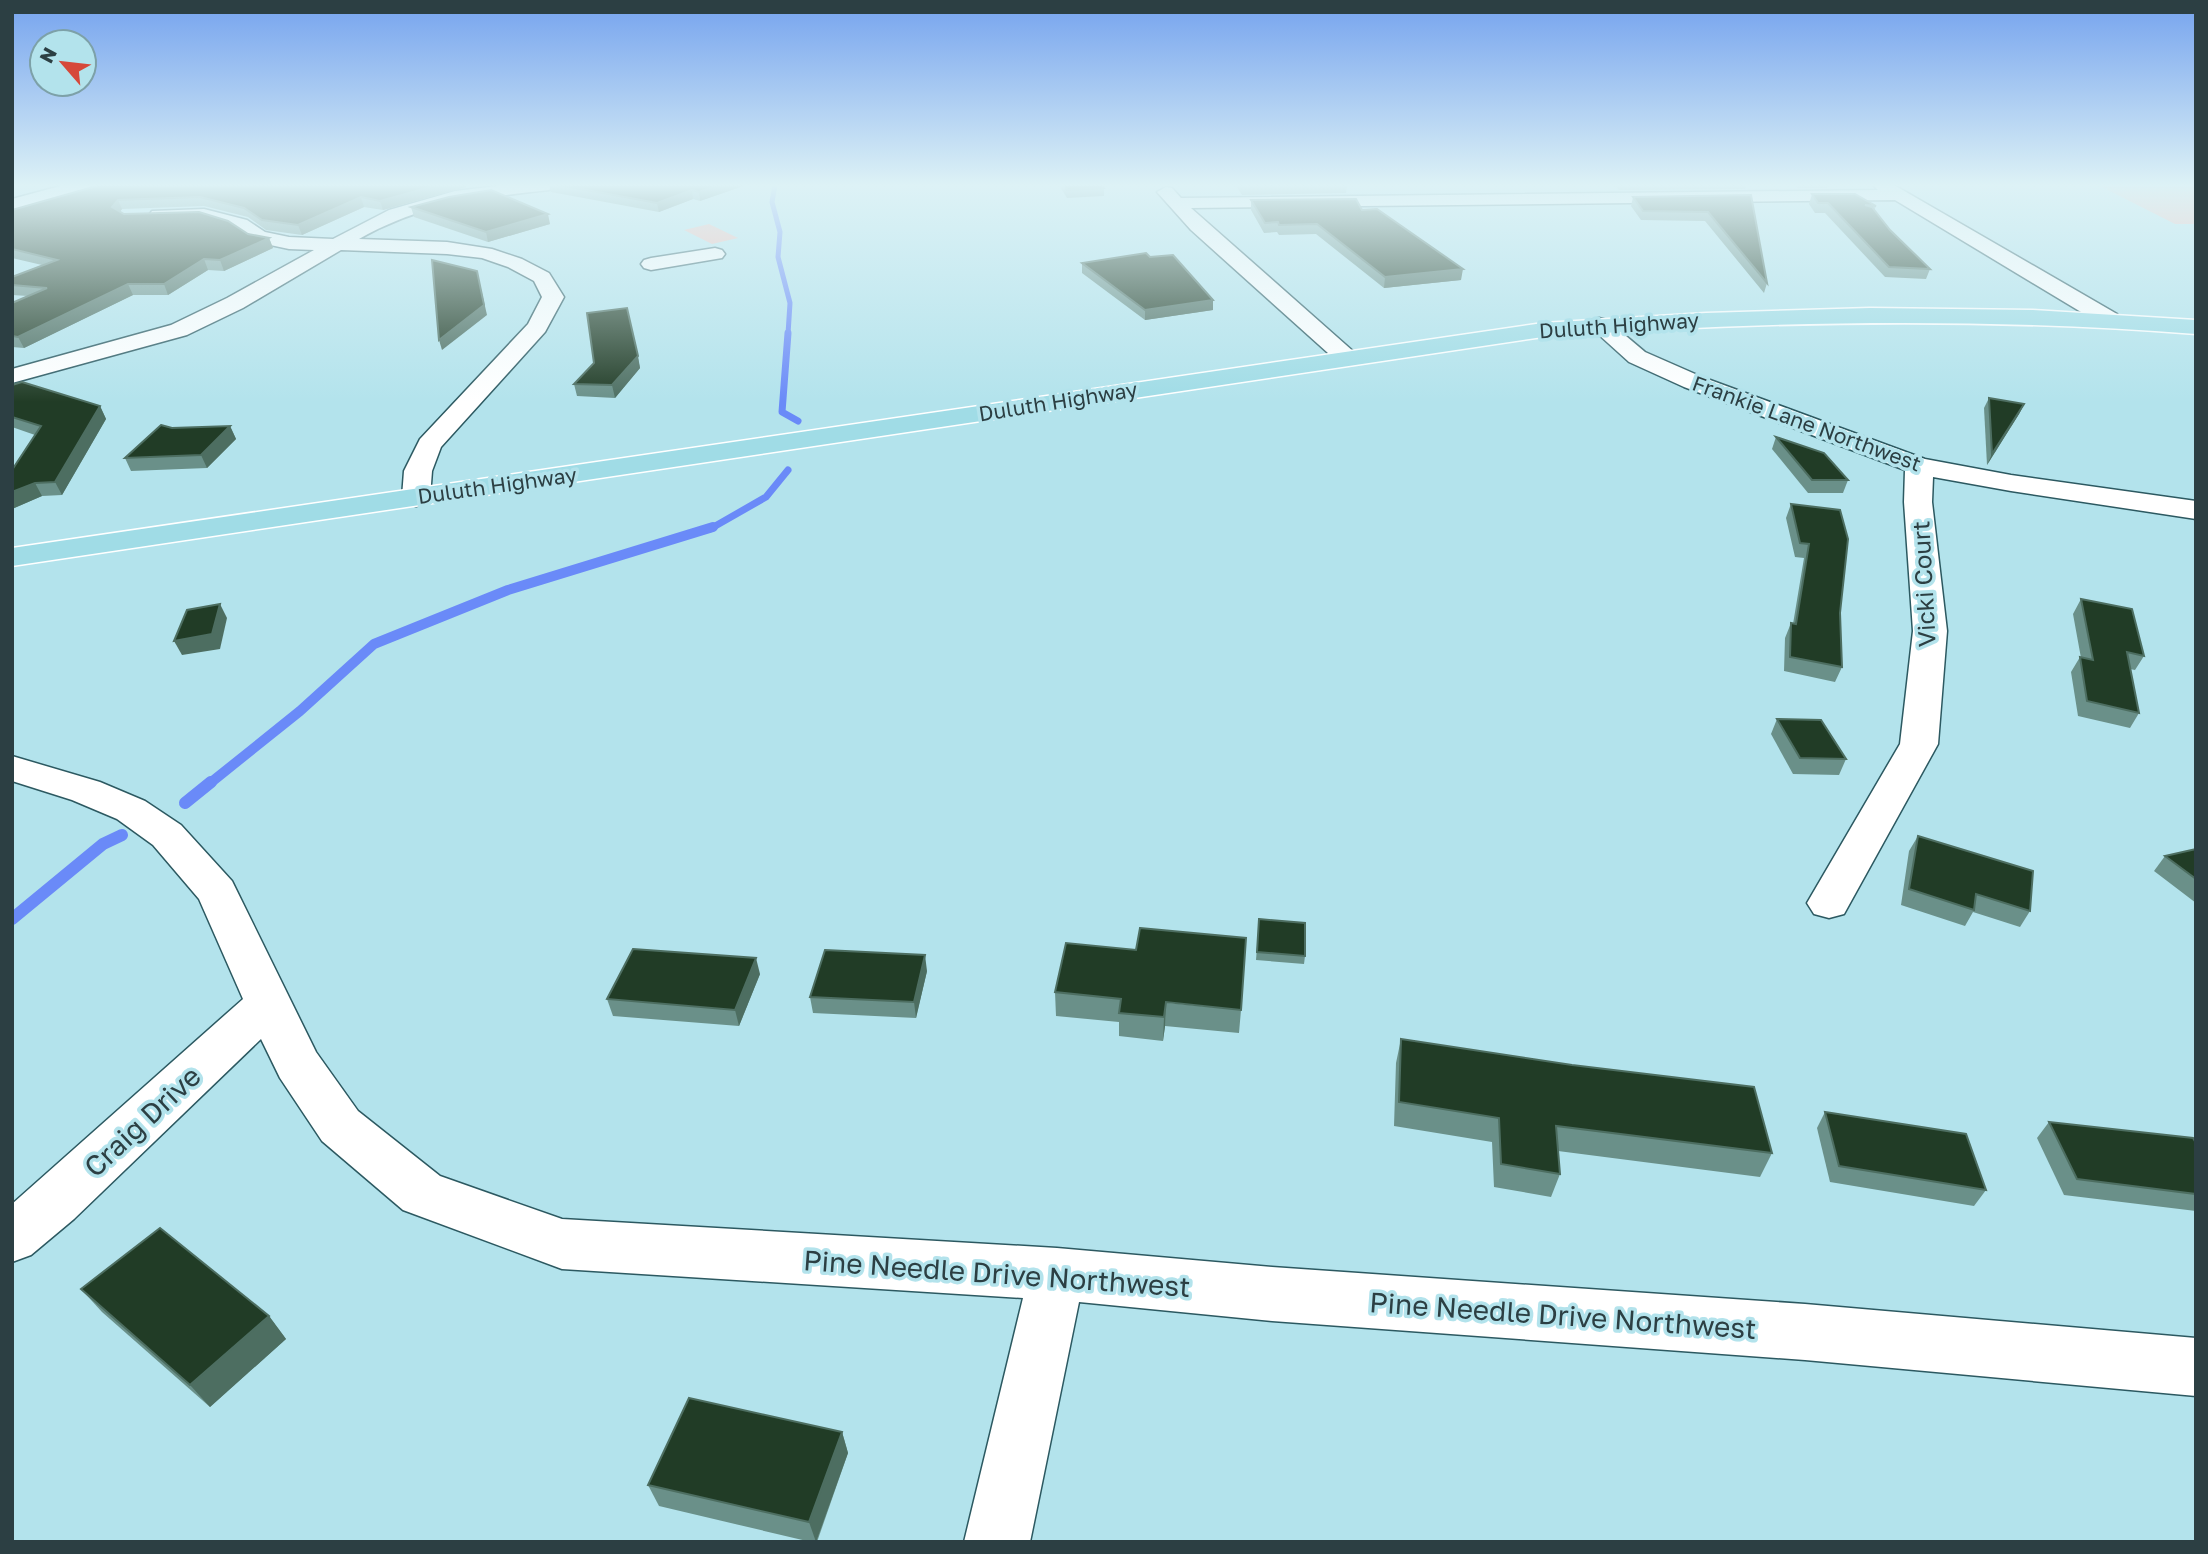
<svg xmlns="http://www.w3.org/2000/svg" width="2208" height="1554" font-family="'Golos Text',sans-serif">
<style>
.green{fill:#fdb7ac}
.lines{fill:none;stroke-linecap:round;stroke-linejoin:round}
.stream-far3{stroke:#6a8af8;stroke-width:5}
.stream-far2{stroke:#6a8af8;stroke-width:7}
.stream-far1{stroke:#6a8af8;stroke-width:10}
.stream{stroke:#6a8af8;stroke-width:12}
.minor-casing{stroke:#2c5961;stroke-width:3}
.major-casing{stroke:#fff;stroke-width:3}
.minor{fill:#fff;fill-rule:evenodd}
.major{fill:#a0dce6;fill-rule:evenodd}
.wall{fill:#6a9089}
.shaded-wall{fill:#4d6e61}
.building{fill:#213c26;stroke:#4d6e61;stroke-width:2}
.labels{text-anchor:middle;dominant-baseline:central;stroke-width:7;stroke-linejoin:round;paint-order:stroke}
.far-street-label{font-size:21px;fill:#2c3f43;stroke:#b3e3ec}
.street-label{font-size:24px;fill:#2c3f43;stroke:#b3e3ec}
.near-street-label{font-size:28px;fill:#2c3f43;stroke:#b3e3ec}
</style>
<rect width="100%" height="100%" fill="#b3e3ec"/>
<g class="green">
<polygon points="2098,185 2196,185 2196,224 2175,224"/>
<polygon points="709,224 738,238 712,244 684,230"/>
</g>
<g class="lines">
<polyline class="stream-far3" points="775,185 772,202 780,232 778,257 790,303 788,334"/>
<g class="stream-far2">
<polyline points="788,333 782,412 798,421"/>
<polyline points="710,529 766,497 788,470"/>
</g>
<polyline class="stream-far1" points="209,784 300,711 374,644 508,590 713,527"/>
<g class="stream">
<polyline points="185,803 211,782"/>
<polyline points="12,919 103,844 122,835"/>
</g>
<defs>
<g id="minor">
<polygon points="64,185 92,185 89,189 12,210 12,199"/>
<path d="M 505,185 L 558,185 L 549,190 C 479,198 422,203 359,239 L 447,242 L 492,249 L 522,259 L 549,273 L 564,297 L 545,332 L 441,447 L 432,471 L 430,497 L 426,503 L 416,506 L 406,503 L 402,497 L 404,471 L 420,439 L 528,324 L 542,297 L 534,281 L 508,267 L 482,258 L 447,254 L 341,250 L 243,308 L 187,335 L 12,383 L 12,369 L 171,325 L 227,298 L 314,250 L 289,249 L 252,241 L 233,228 L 204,219 L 158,220 L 152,219 L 149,215 L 152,211 L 204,209 L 247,220 L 265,232 L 289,237 L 333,239 L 389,210 L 455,191 Z"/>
<polygon points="1873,185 1894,185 2117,314 2120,319 2117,324 2101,324 1895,200 1191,208 1354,352 1358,357 1354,362 1338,362 1191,230 1157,192 1166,187 1172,188 1181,198 1878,190"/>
<polygon points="715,248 722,250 725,254 722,258 651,270 644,268 641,264 644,260 651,258"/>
<polygon points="1599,318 1607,320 1645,352 1702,377 1925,459 2011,475 2196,501 2196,519 2011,491 1933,477 1932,502 1947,631 1938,744 1844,914 1829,918 1814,914 1807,903 1900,744 1913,631 1904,502 1905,470 1684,387 1629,362 1588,325 1591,320"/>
<polygon points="12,756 100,782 145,801 181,825 232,881 316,1052 358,1111 440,1176 562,1219 1057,1248 1272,1267 1805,1304 2196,1338 2196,1396 1805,1360 1272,1321 1079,1302 1030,1542 964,1542 1023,1298 562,1269 403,1210 322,1141 280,1078 261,1039 74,1219 31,1255 12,1262 12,1204 243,999 199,899 153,845 117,819 72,800 12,781"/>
</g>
<path id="major" d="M 1870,308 L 2033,310 L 2196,320 L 2196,334 C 1978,317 1761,321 1543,337 L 12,566 L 12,548 L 1543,323 L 1706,313 Z"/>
</defs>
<use href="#minor" class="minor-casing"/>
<use href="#major" class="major-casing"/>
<use href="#minor" class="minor"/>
<use href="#major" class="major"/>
</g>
<g class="wall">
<polygon points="549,185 746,185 700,201 693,199 659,212 551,192"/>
<polygon points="1059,185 1102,185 1104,188 1104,196 1067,198"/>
<polygon points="1236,185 1347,185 1346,193 1242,195"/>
<polygon points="1615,185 1746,185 1745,189 1619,190"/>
<polygon points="1796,185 1828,185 1827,188 1798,188"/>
<polygon points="156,186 466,187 383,210 364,207 302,235 266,230 248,217 204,206 122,209 120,212 124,214 248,234 269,238 273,248 224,271 208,270 168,295 133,295 24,348 12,347 12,303 28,296 12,295 12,277 42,265 12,258 12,210"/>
<polygon points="1812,194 1876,206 1874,211 1890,230 1930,269 1926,279 1885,277 1825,213 1815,213 1809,204"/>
<polygon points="1751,195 1767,283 1764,293 1705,221 1641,220 1631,206 1633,197"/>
<polygon points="1251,200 1362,210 1461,280 1384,288 1316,234 1279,235 1277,232 1264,233 1251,210"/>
<polygon points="411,207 550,224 488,242 414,217"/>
<polygon points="1082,263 1213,310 1145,320 1082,273"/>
<polygon points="627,308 640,368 615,398 577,396 574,384 594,363"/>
<polygon points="12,385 100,406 106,419 62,495 42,496 12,509 12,492 35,435 12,427"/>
<polygon points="1989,398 2024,404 2019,414 1987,465 1984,408"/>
<polygon points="230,426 236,439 207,468 131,471 125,458"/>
<polygon points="1776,437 1848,480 1843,493 1808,493 1772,449"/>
<polygon points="1791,504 1840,613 1842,667 1835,682 1784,671 1785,638 1791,623 1793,624 1804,558 1795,557 1786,518"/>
<polygon points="2081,599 2144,656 2135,670 2130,669 2139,713 2130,728 2078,716 2071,672 2080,657 2081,658 2073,614"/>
<polygon points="1777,719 1846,759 1839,775 1793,774 1771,734"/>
<polygon points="1918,836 2030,911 2020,927 1973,912 1965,926 1901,905 1909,851"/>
<polygon points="2196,849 2196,903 2154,871 2165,856"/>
<polygon points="1259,919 1305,956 1304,964 1256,960"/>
<polygon points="927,971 916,1018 813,1013 810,997"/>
<polygon points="760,974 739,1026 613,1016 607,999"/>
<polygon points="1055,992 1241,1010 1239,1033 1165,1026 1163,1041 1119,1036 1119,1022 1056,1016"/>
<polygon points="1401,1039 1772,1153 1760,1177 1558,1151 1560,1174 1551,1197 1494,1187 1492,1142 1394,1126 1396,1063"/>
<polygon points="1825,1112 1986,1190 1974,1206 1830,1182 1817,1128"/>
<polygon points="2049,1122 2196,1143 2196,1211 2064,1195 2037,1138"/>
<polygon points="81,1289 269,1316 286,1339 210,1407 102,1312"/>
<polygon points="842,1432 848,1453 817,1542 811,1542 659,1506 648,1485"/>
</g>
<g class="shaded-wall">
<polygon points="438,185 466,185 466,187 383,210 380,201"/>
<polygon points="719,185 746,185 700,201 699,192"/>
<polygon points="692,190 693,199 659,212 657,203"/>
<polygon points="361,197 364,207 302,235 298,225"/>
<polygon points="118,200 122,209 116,217 112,207"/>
<polygon points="548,214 550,224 488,242 486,232"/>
<polygon points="269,238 273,248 224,271 220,260"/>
<polygon points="204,259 208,270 168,295 164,284"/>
<polygon points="1463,269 1461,280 1384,288 1385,277"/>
<polygon points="477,271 487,315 442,350 439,340"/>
<polygon points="128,284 133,295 24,348 18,337"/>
<polygon points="1213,300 1213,310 1145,320 1145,310"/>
<polygon points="638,356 640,368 615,398 612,385"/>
<polygon points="2024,404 2019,414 1987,465 1992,454"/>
<polygon points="100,406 106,419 62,495 55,482"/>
<polygon points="230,426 236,439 207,468 201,455"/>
<polygon points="35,483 42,496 12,509 12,492"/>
<polygon points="220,604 227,618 220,649 182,655 174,641"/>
<polygon points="925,955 927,971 916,1018 914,1002"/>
<polygon points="756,958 760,974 739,1026 735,1010"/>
<polygon points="1166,1002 1165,1026 1163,1041 1164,1017"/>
<polygon points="269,1316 286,1339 210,1407 190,1385"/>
<polygon points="842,1432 848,1453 816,1542 809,1522"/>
</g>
<g class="building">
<polygon points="100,185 156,186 438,185 380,201 361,197 298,225 262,220 244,208 200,197 118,200 112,207 124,214 199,212 228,221 248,234 269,238 220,260 204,259 164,284 128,284 18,337 12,336 12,303 47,288 12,285 12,277 57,260 12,249 12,210"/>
<polygon points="559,185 719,185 699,192 692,190 657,203"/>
<polygon points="1064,185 1102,185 1104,188 1067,190"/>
<polygon points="491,190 548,214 486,232 411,207 449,197"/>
<polygon points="1812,194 1855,194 1876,206 1865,205 1872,207 1890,230 1930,269 1889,267 1828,203 1818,203"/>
<polygon points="1751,195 1767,283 1708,212 1643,211 1633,197"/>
<polygon points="1356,199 1362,210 1377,209 1463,269 1385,277 1317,224 1279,225 1278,222 1265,223 1251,200"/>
<polygon points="1146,253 1150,257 1173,255 1213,300 1145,310 1082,263"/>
<polygon points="432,260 477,271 484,305 439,340"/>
<polygon points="627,308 638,356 612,385 574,384 594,363 587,313"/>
<polygon points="22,382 100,406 55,482 35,483 12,492 12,470 41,426 12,417 12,385"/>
<polygon points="1989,398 2024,404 1992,454"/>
<polygon points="161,425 172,428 230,426 201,455 125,458"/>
<polygon points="1776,437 1824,453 1848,480 1812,480"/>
<polygon points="1791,504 1840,510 1848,539 1840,613 1842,667 1790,657 1791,623 1796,624 1809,544 1800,543"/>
<polygon points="2081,599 2132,609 2144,656 2127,652 2139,713 2087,701 2080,657 2093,660"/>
<polygon points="220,604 212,634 174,641 187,610"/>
<polygon points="1777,719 1821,720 1846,759 1800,758"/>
<polygon points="1918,836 2033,871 2030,911 1976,894 1974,910 1909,889"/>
<polygon points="2196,849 2196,879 2165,856"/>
<polygon points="1259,919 1305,923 1305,956 1257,952"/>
<polygon points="1140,928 1246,938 1241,1010 1166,1002 1164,1017 1119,1013 1121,999 1055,992 1066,943 1136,950"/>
<polygon points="633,949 756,958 735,1010 607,999"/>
<polygon points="825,950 925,955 914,1002 810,997"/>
<polygon points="1401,1039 1572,1065 1754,1087 1772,1153 1556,1126 1560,1174 1501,1164 1499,1118 1399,1102"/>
<polygon points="1825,1112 1966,1134 1986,1190 1839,1166"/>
<polygon points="2049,1122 2193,1138 2196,1143 2196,1194 2077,1179"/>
<polygon points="160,1228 269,1316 190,1385 81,1289"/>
<polygon points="689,1398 842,1432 809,1522 648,1485"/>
</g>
<linearGradient id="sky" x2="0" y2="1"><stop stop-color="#75a3ee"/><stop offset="0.46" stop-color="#ddf2f6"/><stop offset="1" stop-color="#ddf2f6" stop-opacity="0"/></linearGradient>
<rect width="2208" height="402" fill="url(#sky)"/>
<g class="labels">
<g class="far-street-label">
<text transform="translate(1619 325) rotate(-4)">Duluth Highway</text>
<text transform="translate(1058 401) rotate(-9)">Duluth Highway</text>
<text transform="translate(1807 423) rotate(20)">Frankie Lane Northwest</text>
<text transform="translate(497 485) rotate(-8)">Duluth Highway</text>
</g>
<g class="street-label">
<text transform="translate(1923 584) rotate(-93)">Vicki Court</text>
</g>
<g class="near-street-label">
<text transform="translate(142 1121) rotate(-43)">Craig Drive</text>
<text transform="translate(997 1273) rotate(4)">Pine Needle Drive Northwest</text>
<text transform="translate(1563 1315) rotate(4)">Pine Needle Drive Northwest</text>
</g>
</g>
<rect width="2208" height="1554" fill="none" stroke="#2c3f43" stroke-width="28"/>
<g transform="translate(63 63) rotate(298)"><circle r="33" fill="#b3e3ec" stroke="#7da1a8" stroke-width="2"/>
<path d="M0-5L12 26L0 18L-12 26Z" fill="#d6483a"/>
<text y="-10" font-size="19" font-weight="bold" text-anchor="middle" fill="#2c3f43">N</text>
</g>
</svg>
